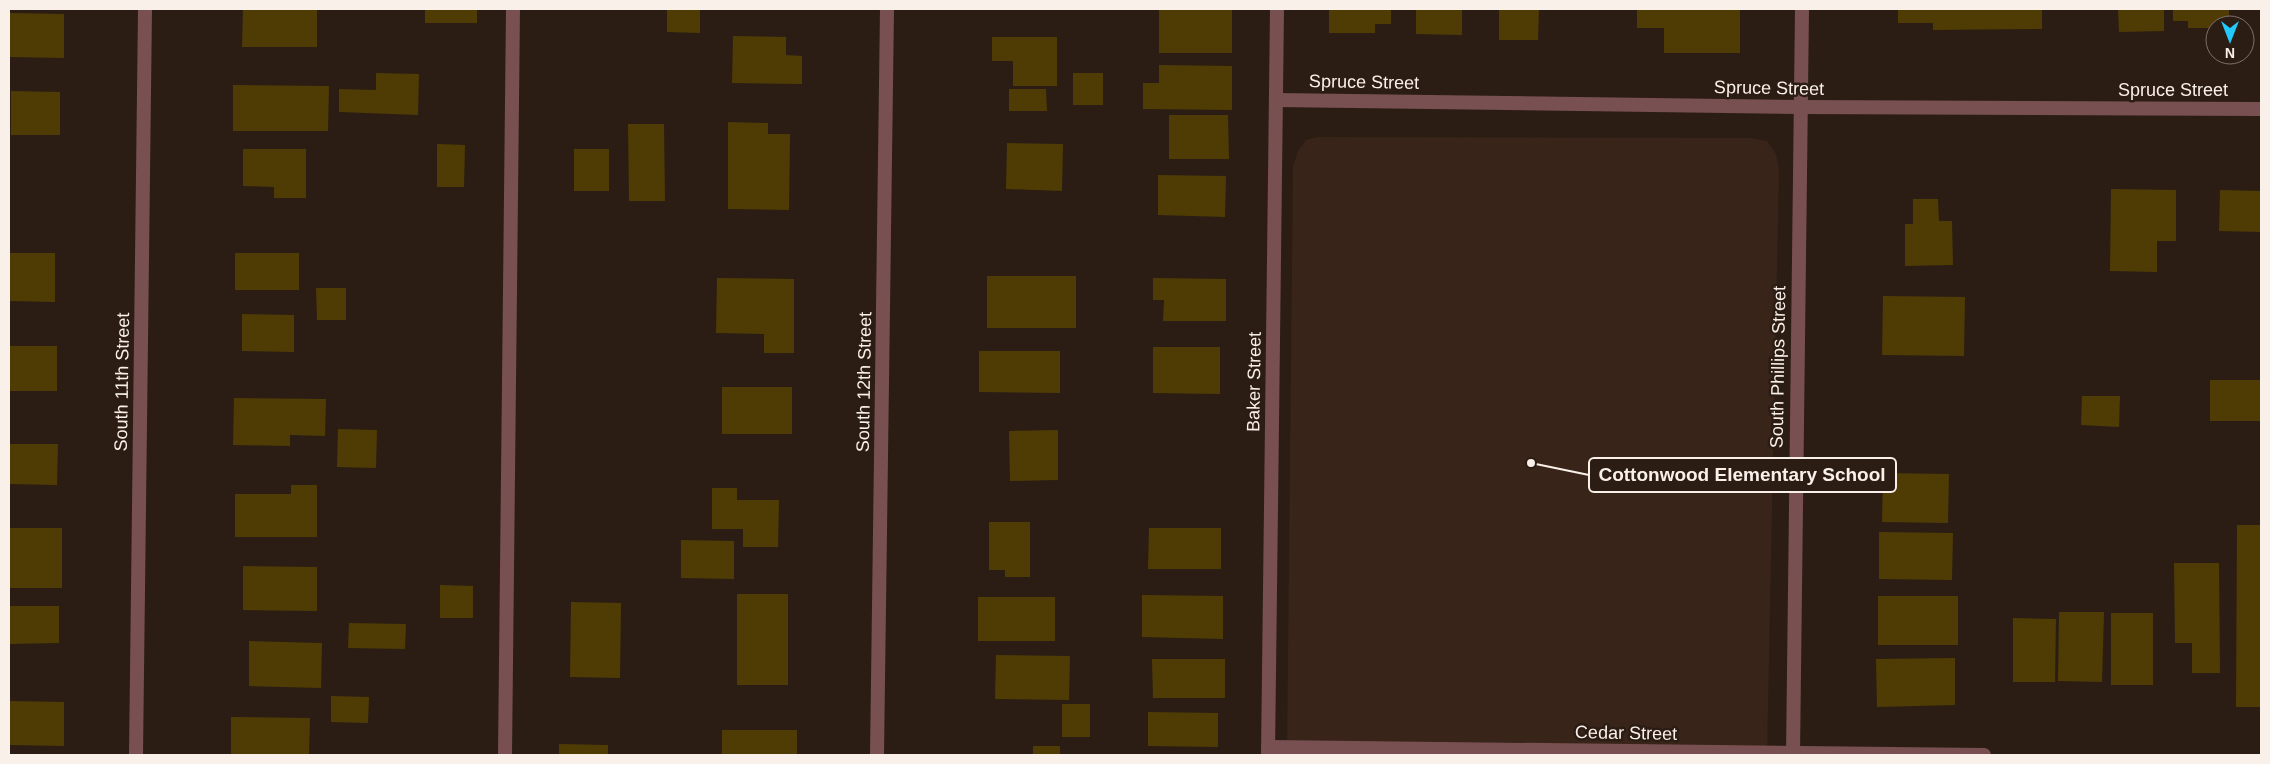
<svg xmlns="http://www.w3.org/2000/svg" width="2270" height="764" font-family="Helvetica,sans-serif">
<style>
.built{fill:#382418}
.building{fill:#4f3c05}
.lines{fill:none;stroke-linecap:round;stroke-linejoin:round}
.service{stroke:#785051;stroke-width:14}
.minor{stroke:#785051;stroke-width:14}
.labels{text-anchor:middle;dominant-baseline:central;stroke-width:5;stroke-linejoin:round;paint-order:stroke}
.street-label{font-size:18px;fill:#faf0ea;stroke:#2b1d14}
.leader{fill:none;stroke:#faf0ea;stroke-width:2}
.callout-dot{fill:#faf0ea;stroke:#2b1d14;stroke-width:2}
.callout{fill:#2b1d14;stroke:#faf0ea;stroke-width:2}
.callout-label{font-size:19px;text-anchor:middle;font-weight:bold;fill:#faf0ea}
</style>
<rect width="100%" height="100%" fill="#2b1d14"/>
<polygon class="built" points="1318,137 1751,138 1767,141 1776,154 1779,170 1767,755 1287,755 1293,166 1298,151 1306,140"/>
<g class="building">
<polygon points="243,9 317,9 317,47 242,47"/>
<rect x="425" y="9" width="52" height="14"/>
<polygon points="667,9 700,9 700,33 667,32"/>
<rect x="1159" y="9" width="73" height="44"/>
<polygon points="1329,9 1391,9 1391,24 1375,24 1375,33 1329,33"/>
<polygon points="1416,9 1462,9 1462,35 1416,34"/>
<polygon points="1499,9 1539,9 1538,40 1499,40"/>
<polygon points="1637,9 1740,9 1740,53 1664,53 1664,28 1637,28"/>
<polygon points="1898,9 2042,9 2042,29 1933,30 1933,23 1898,23"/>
<polygon points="2118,9 2164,9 2164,31 2119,32"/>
<polygon points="2173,9 2229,9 2229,20 2216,20 2215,28 2188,28 2188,21 2173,21"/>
<polygon points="9,13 64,14 64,58 9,57"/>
<polygon points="733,36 786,37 786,55 802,56 802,84 732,83"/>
<polygon points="992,37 1057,37 1057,86 1013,86 1013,61 992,61"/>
<polygon points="1159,65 1232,66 1232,110 1143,109 1143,83 1159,83"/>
<polygon points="376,73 419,74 418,115 339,112 339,89 376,90"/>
<rect x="1073" y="73" width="30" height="32"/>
<polygon points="233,85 329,86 328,131 233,131"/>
<polygon points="1009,89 1046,89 1047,111 1009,111"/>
<polygon points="11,91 60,92 60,135 11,135"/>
<polygon points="1169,115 1228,115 1229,159 1169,159"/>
<polygon points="728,122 768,123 768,134 790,134 789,210 728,209"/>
<polygon points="628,124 664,124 665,201 629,201"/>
<polygon points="1007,143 1063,144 1062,191 1006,189"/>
<polygon points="437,144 465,145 464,187 437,187"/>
<polygon points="243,149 306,149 306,198 274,198 274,187 243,186"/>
<rect x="574" y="149" width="35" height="42"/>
<polygon points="1158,175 1226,176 1225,217 1158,215"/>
<polygon points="2111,189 2176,190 2176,241 2157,241 2157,272 2110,271"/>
<polygon points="2220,190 2261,191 2261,232 2219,231"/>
<polygon points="1913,199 1938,199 1939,221 1952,221 1953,265 1905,266 1905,224 1913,224"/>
<polygon points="9,253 55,253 55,302 9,301"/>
<rect x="235" y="253" width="64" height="37"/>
<rect x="987" y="276" width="89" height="52"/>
<polygon points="717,278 794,279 794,353 764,353 764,334 716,333"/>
<polygon points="1153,278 1226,279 1226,321 1163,321 1164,300 1153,300"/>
<polygon points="316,288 346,288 346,320 317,320"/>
<polygon points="1883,296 1965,297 1964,356 1882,355"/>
<polygon points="242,314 294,315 294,352 242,351"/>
<rect x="9" y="346" width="48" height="45"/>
<polygon points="1153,347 1220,347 1220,394 1153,393"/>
<polygon points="979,351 1060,351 1060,393 979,392"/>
<rect x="2210" y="380" width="51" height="41"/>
<rect x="722" y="387" width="70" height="47"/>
<polygon points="2082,396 2120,396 2119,427 2081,425"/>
<polygon points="234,398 326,399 325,436 290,435 290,446 233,445"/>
<polygon points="338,429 377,430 376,468 337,467"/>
<polygon points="1058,430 1058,480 1010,481 1009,431"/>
<polygon points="9,444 58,444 57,485 9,484"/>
<polygon points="1883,473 1949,474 1948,523 1882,522"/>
<polygon points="291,485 317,485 317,537 235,537 235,494 291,494"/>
<polygon points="712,488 737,488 737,500 779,500 778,547 743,547 743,529 712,529"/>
<polygon points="989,522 1030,522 1030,577 1005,577 1005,570 989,570"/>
<polygon points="2237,525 2261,525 2261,707 2236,707"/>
<rect x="9" y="528" width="53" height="60"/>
<polygon points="1149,528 1221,528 1221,569 1148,569"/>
<polygon points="1879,532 1953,533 1952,580 1879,579"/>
<polygon points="681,540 734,541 734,579 681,578"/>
<polygon points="2174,563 2219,563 2220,673 2192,673 2192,643 2175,643"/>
<polygon points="243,566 317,567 317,611 243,610"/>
<polygon points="440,585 473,586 473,618 440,618"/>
<rect x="737" y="594" width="51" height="91"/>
<polygon points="1142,595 1223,596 1223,639 1142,637"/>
<rect x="1878" y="596" width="80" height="49"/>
<rect x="978" y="597" width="77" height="44"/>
<polygon points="571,602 621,603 620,678 570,677"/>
<polygon points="9,606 59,606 59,643 9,644"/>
<polygon points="2059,612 2104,612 2102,682 2058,681"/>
<rect x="2111" y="613" width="42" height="72"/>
<polygon points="2013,618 2056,619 2055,682 2013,682"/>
<polygon points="349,623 406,624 405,649 348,648"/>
<polygon points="249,641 322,643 321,688 249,686"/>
<polygon points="996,655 1070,656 1069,700 995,699"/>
<polygon points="1955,658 1955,705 1877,707 1876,659"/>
<polygon points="1152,659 1225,659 1225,698 1153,698"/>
<polygon points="331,696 369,697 368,723 331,722"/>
<polygon points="9,701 64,702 64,746 9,745"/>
<rect x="1062" y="704" width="28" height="33"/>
<polygon points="1148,712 1218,713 1218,747 1148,746"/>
<polygon points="231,717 310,718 309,755 231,755"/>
<rect x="722" y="730" width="75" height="25"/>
<polygon points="559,744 608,745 608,755 559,755"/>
<rect x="1033" y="746" width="27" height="9"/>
</g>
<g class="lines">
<polyline class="service" points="505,755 513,9"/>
<g class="minor">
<polyline points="1276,100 1800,107 2261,109"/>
<polyline points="1268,747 1984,755"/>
<polyline points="136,755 145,9"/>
<polyline points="877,755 887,9"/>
<polyline points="1268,755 1277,9"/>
<polyline points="1793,755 1802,9"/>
</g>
</g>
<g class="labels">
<g class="street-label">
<text transform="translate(1364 82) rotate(1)">Spruce Street</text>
<text transform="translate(1769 88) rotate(1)">Spruce Street</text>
<text x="2173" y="90">Spruce Street</text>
<text transform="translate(1778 367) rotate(-89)">South Phillips Street</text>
<text transform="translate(122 382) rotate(-89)">South 11th Street</text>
<text transform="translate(864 382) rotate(-89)">South 12th Street</text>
<text transform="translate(1254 382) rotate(-89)">Baker Street</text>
<text transform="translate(1626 733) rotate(1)">Cedar Street</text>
</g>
</g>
<path class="leader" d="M1531 463L1589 475"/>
<circle class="callout-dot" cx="1531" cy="463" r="5"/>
<rect class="callout" x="1589" y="458" width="307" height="34" rx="5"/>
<g class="callout-label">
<text x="1742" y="481">Cottonwood Elementary School</text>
</g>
<rect width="2270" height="764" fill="none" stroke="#faf0ea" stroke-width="20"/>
<g transform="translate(2230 40) rotate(180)"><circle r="24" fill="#2b1d14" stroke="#7e716a"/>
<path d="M0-4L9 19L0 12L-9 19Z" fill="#21c9fd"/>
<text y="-8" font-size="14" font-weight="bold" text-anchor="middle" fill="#faf0ea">N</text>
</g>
</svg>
